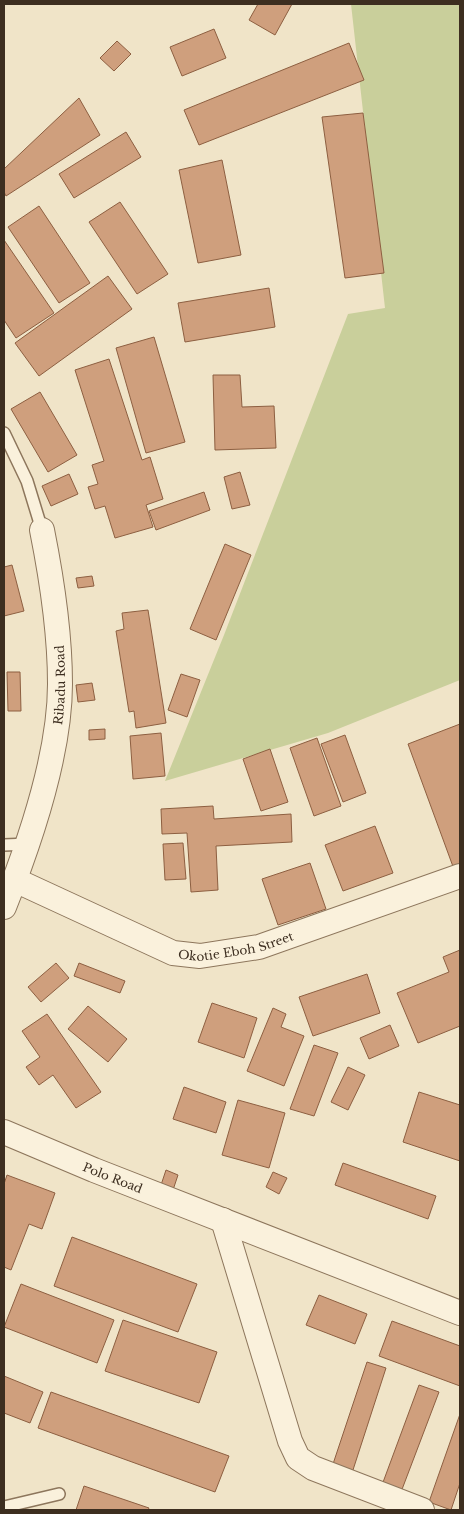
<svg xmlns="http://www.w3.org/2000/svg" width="464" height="1514" font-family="'Libre Baskerville',serif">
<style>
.green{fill:#c9cf9b}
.building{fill:#cf9f7d;stroke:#8d5f41}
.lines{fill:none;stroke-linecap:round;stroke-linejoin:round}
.lane-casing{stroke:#8d765c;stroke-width:14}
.street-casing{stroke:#8d765c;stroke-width:26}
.lane{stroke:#faf1dc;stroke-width:11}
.street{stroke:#faf1dc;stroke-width:24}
.labels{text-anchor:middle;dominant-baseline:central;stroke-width:5;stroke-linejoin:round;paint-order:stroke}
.street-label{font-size:12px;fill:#3d2e20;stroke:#f7eed8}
</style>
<rect width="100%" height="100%" fill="#f0e4c8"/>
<polygon class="green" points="351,4 460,4 460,680 328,733 165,781 224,635 348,314 385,308"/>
<g class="building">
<polygon points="258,4 292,4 275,35 249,20"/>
<polygon points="214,29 226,58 182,76 170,47"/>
<polygon points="117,41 131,54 114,71 100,58"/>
<polygon points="349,43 364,80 199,145 184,110"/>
<polygon points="79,98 100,135 6,196 4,192 4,169"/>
<polygon points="363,113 384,273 345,278 322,117"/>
<polygon points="126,132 141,157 74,198 59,174"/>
<polygon points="222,160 241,255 198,263 179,170"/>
<polygon points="120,202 168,274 137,294 89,222"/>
<polygon points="39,206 90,283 59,303 8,227"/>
<polygon points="4,240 54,313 16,338 4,320"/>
<polygon points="108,276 132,309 39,376 15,343"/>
<polygon points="269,288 275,327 185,342 178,303"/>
<polygon points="154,337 185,442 146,453 116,348"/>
<polygon points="109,359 142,460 150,457 163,499 146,505 153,527 115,538 105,506 95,509 88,487 98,484 92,465 104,461 75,370"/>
<polygon points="213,375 240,375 242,407 274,406 276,448 215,450"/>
<polygon points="40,392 77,455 48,472 11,409"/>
<polygon points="240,472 250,505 232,509 224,477"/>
<polygon points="69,474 78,494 51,506 42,486"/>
<polygon points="204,492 210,510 156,530 149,511"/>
<polygon points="225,544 251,555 216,640 190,629"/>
<polygon points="12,565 24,611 4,616 4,567"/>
<polygon points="92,576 94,586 78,588 76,578"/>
<polygon points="148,610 166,723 136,728 134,711 129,712 116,631 124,629 122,613"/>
<polygon points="7,672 20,672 21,711 8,711"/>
<polygon points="181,674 200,680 187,717 168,710"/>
<polygon points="92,683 95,700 78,702 76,685"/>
<polygon points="460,724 460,870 455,872 408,744"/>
<polygon points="105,729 105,739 89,740 89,730"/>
<polygon points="161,733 165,776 133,779 130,736"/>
<polygon points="345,735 366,793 343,802 321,744"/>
<polygon points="317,738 341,806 314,816 290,748"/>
<polygon points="270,749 288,802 261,811 243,759"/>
<polygon points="213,806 214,819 291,814 292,842 216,846 218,890 191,892 187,833 162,834 161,809"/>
<polygon points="375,826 393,873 343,891 325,845"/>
<polygon points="183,843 186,879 165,880 163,844"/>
<polygon points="310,863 326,909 278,925 262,879"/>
<polygon points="460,950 460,1026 418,1043 397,993 449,972 443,957"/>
<polygon points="56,963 69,978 41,1002 28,987"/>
<polygon points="79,963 125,981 120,993 74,976"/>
<polygon points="367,974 380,1013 313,1036 299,997"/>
<polygon points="212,1003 257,1018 244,1058 198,1042"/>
<polygon points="88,1006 127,1039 108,1062 68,1029"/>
<polygon points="273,1008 286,1014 281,1027 304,1036 284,1086 247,1071"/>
<polygon points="47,1014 101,1092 76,1108 53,1075 39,1085 26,1067 40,1057 22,1031"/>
<polygon points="390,1025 399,1046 369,1059 360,1038"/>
<polygon points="314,1045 338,1053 314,1116 290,1109"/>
<polygon points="348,1067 365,1075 348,1110 331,1102"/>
<polygon points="184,1087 226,1102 216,1133 173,1119"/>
<polygon points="419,1092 460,1105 460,1161 403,1142"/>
<polygon points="238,1100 285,1113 269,1168 222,1155"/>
<polygon points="343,1163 436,1196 428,1219 335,1185"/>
<polygon points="166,1170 178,1175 173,1190 161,1185"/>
<polygon points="273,1172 287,1178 279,1194 266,1187"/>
<polygon points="7,1175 55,1193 42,1229 29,1224 11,1270 4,1267 4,1184"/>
<polygon points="72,1237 197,1284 178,1332 54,1286"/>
<polygon points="21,1284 114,1320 97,1363 4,1327"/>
<polygon points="319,1295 367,1314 355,1344 306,1325"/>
<polygon points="123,1320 217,1352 199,1403 105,1371"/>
<polygon points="392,1321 460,1346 460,1386 379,1356"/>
<polygon points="367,1362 386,1368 352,1473 332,1467"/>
<polygon points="4,1376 43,1392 30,1423 4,1413"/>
<polygon points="419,1385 439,1392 401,1492 382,1485"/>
<polygon points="51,1392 229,1456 215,1492 38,1428"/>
<polygon points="460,1414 460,1483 451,1510 429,1502"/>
<polygon points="84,1486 149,1508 148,1510 76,1510"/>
</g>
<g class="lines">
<defs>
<g id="lane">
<polyline points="4,433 27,481 42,530"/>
<polyline points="4,845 29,844"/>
<polyline points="4,1507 59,1494"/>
</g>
<g id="street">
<path id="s1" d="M 15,880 L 173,953 L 200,956 L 259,947 L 460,876"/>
<path id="s2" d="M 4,907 C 30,842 60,753 60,684 C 60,631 52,580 42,530"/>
<path id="s3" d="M 4,1132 L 94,1170 L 460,1313"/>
<polyline points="223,1220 290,1441 298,1458 313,1468 422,1510"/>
</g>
</defs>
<use href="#lane" class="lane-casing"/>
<use href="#street" class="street-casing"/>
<use href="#lane" class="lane"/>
<use href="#street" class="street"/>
</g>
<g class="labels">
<g class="street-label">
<text stroke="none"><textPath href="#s2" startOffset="230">Ribadu Road</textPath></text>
<text stroke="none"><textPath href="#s1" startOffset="238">Okotie Eboh Street</textPath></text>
<text stroke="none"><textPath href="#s3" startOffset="118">Polo Road</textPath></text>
</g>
</g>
<rect width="464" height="1514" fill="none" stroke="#3d2e20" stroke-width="10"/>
</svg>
